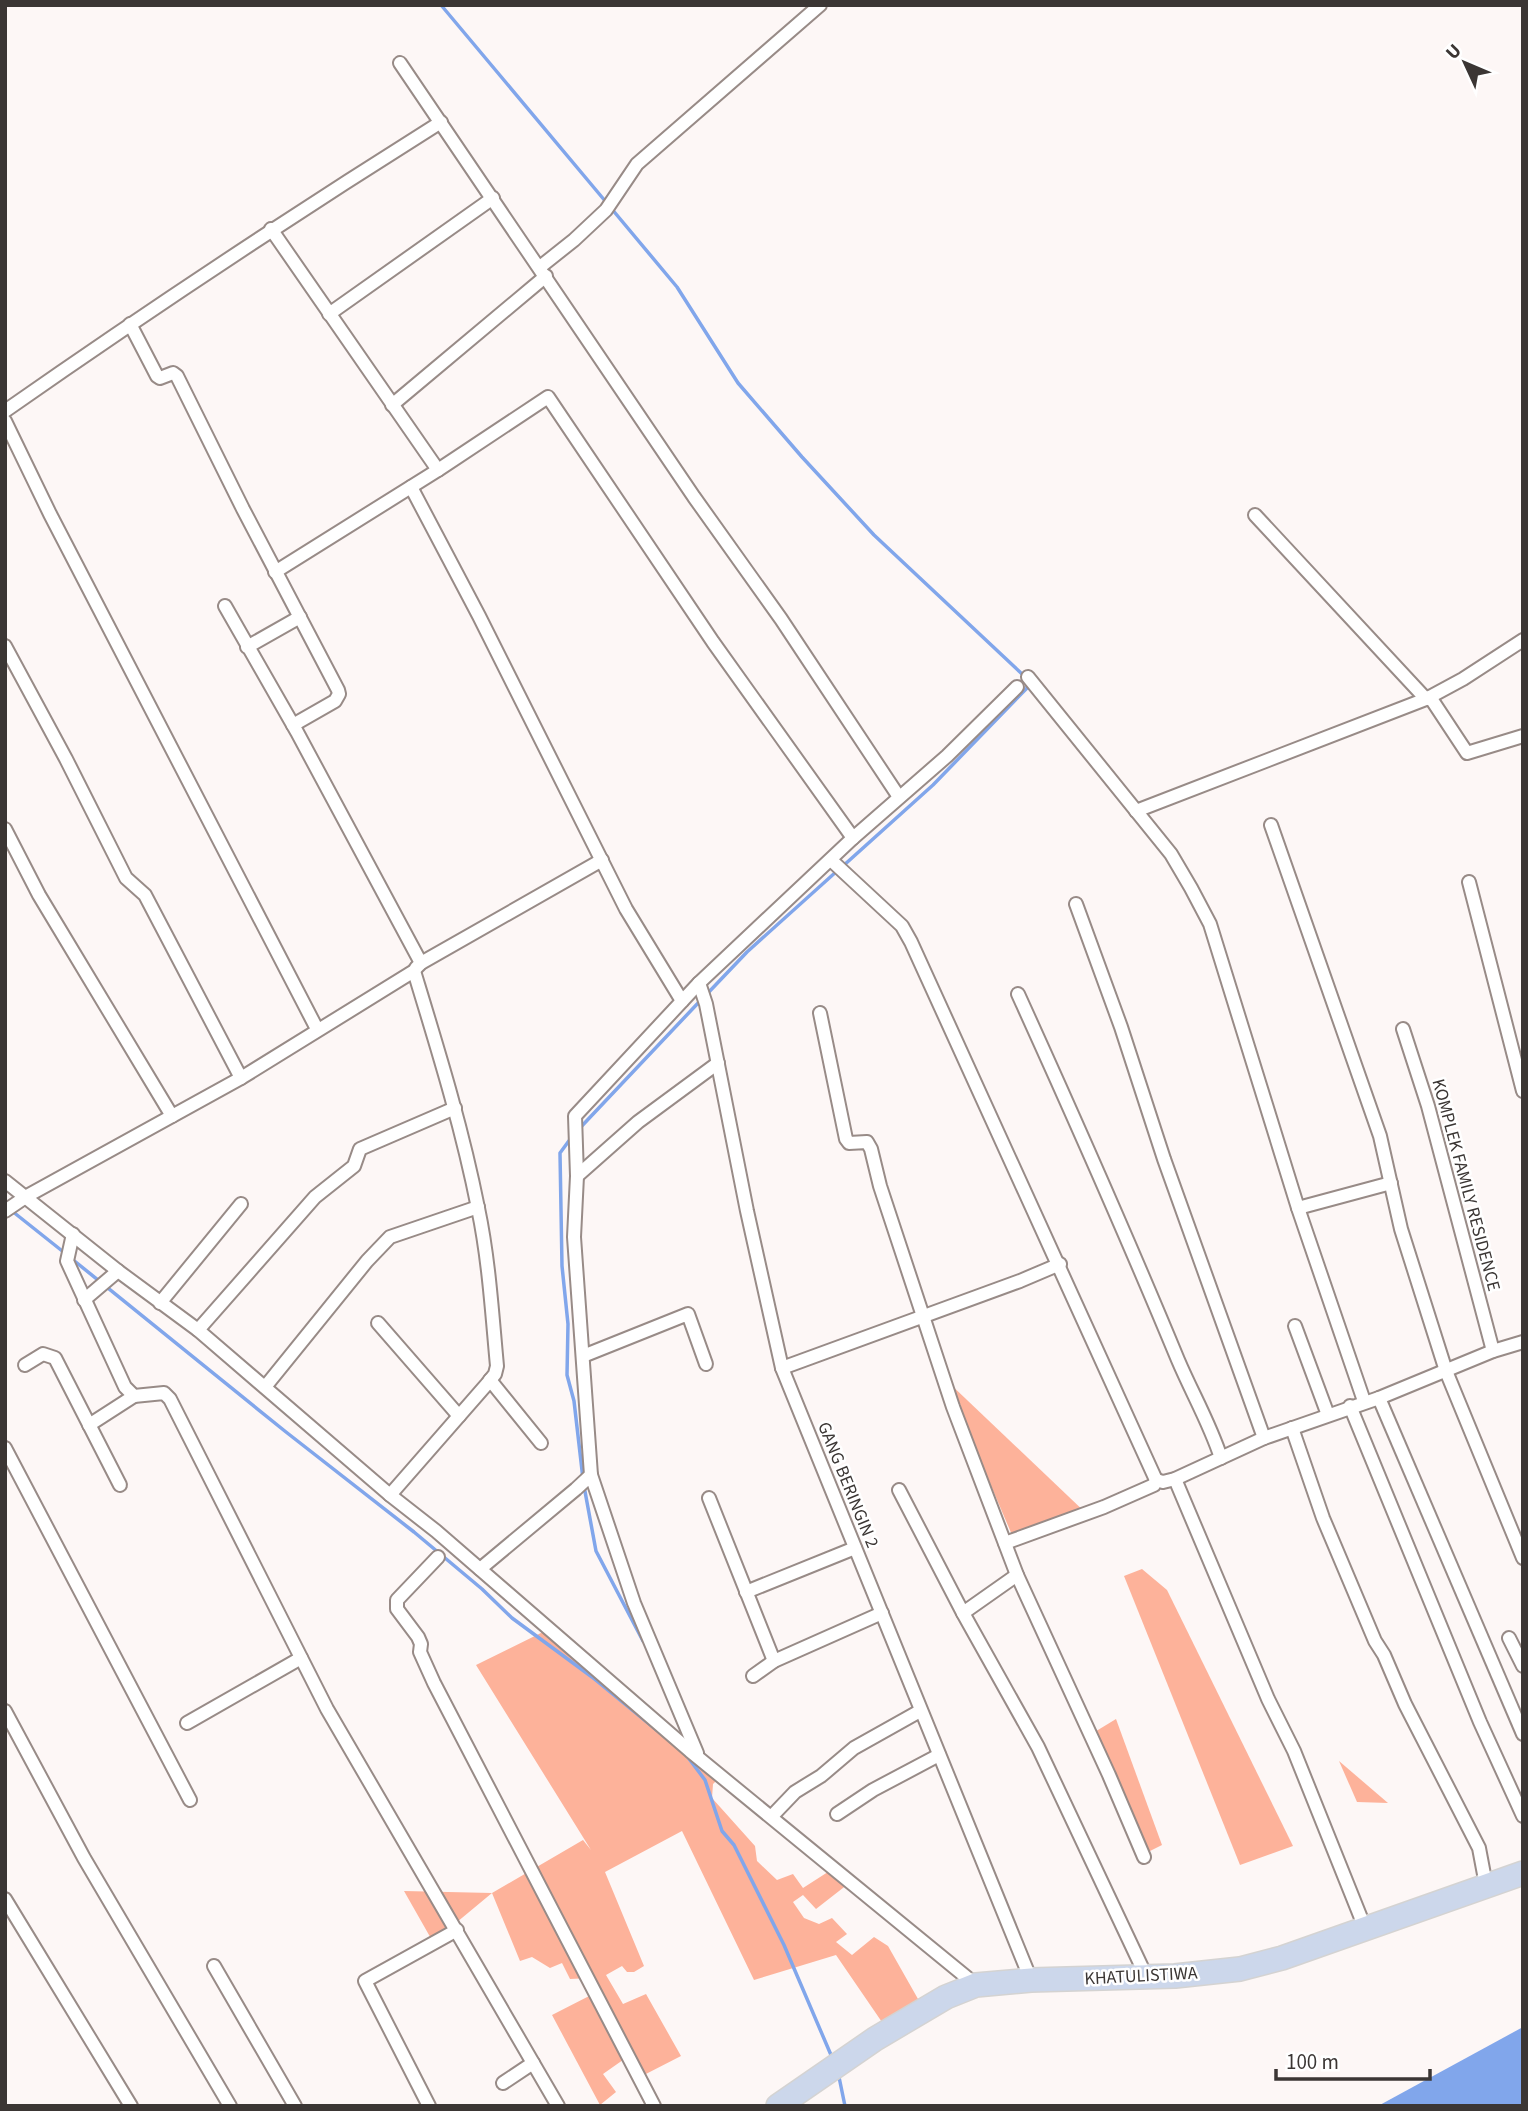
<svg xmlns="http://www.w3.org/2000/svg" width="1528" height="2111" font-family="'Source Sans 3',sans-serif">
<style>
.green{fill:#fdb29a}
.water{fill:#81a6eb}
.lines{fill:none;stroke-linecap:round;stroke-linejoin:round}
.stream{stroke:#81a6eb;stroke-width:3.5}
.street-casing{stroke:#988b87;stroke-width:16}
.highway-casing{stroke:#d4d3d2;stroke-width:26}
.street{stroke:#fff;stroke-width:12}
.highway{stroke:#ccd7eb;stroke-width:23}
.labels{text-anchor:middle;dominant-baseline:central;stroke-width:5;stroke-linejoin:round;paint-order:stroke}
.street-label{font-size:18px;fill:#3b3634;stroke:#fff}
</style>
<rect width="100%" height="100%" fill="#fdf7f6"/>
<g class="green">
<polygon points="946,1380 1089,1516 1015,1542"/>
<polygon points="1142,1569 1167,1590 1293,1846 1240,1865 1124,1576"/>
<polygon points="551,1628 721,1776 713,1784 712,1798 755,1846 757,1861 777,1880 793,1874 803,1888 831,1870 848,1884 816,1909 803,1895 793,1902 804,1918 819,1924 832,1918 847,1934 836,1942 852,1955 874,1937 888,1946 922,2006 886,2028 836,1955 754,1980 682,1831 605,1872 644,1966 634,1972 627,1972 622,1966 606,1975 623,2004 646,1994 681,2056 642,2076 630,2055 603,2074 616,2092 600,2105 552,2015 595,1993 591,1978 570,1979 562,1963 550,1968 532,1957 520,1961 492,1893 433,1942 404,1891 492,1893 583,1840 591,1850 476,1665"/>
<polygon points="1116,1719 1162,1845 1144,1854 1093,1733"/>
<polygon points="1339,1761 1388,1803 1357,1802"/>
</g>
<polygon class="water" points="1523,2027 1523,2106 1378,2106"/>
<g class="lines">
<g class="stream">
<polyline points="441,5 606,202"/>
<polyline points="611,208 677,287 738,383 802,457 874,535 1021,673 1027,681 1027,688 933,785 843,866"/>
<polyline points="706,995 747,952 837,871"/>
<polyline points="578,1130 700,1001"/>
<polyline points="571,1138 560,1153 562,1266 568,1324 567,1375 574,1401 583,1479"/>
<polyline points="12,1211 66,1254"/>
<polyline points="72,1259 286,1432 414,1532 482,1589 512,1618 592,1677 665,1737"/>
<polyline points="584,1486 596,1551 643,1641"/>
<polyline points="687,1756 705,1780 722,1831 734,1845 784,1945 831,2055"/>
<polyline points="839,2077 845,2106"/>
</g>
<defs>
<g id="street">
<polyline points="400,63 694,497 781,619 899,797"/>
<polyline points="271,229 438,470"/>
<polyline points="540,267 574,240 606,210 637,164 820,5"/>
<polyline points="329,314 493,198"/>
<polyline points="130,324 157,376 160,378 173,373 177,376 243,509 338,690 339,694 335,701 293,725"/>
<polyline points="392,405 546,276"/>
<path d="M 5,411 C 148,311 293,215 441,122"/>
<polyline points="5,421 50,514 317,1029"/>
<polyline points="411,487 479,616 626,909 682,1001"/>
<polyline points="1255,515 1426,699"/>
<polyline points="275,572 438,470 548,397 713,642 853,838"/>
<polyline points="225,606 297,732 421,963"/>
<polyline points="5,646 66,759 126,878 145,895 241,1078"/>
<polyline points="247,647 300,617"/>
<polyline points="1028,677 1171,854 1191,888 1210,924 1298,1208 1364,1401"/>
<polyline points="1430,697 1467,753 1523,736"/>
<polyline points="1136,811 1426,699 1463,679 1523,640"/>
<polyline points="1271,825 1380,1136 1401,1229 1446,1371 1523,1558"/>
<polyline points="5,829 39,895 172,1116"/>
<polyline points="832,861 902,926 911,942 1156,1480"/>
<polyline points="1469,882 1523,1091"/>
<polyline points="1076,904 1121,1027 1164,1159 1264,1438"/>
<polyline points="416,968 421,963 602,860"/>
<polyline points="699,983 706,1004 747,1211 782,1368 1031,1980"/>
<path d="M 1018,994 C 1073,1115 1127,1237 1178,1360 C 1192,1393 1210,1424 1221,1458"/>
<polyline points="820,1013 846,1139 849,1143 867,1142 871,1149 880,1186 953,1407 1017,1575 1109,1775 1144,1857"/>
<polyline points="1403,1029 1428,1106 1493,1351"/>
<polyline points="577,1176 638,1122 718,1063"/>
<polyline points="5,1181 118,1271 198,1330 390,1495 436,1531 690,1751 976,1985"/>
<polyline points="1298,1208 1391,1183"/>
<path d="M 5,1211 L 27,1196 L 241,1078 L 414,971 C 438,1050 462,1127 478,1208 C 489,1260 492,1313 497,1366 L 495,1374 L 487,1384 L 390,1495"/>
<polyline points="73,1234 67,1261 125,1387 134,1396 164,1393 170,1399 327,1709 558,2106"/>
<polyline points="84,1300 118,1271"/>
<polyline points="160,1303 241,1204"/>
<polyline points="378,1323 459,1416"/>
<polyline points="1295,1326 1328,1415"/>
<polyline points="198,1330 315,1197 354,1166 360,1149 455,1108"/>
<polyline points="583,1356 688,1314 706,1364"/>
<polyline points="25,1365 43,1354 55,1358 120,1485"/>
<polyline points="782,1368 1020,1281 1060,1264"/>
<polyline points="490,1380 541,1443"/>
<polyline points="265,1387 367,1261 390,1237 478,1207"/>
<polyline points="1379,1398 1523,1734"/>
<polyline points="1350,1406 1480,1722 1523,1816"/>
<polyline points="89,1425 134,1396"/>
<polyline points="1292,1428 1323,1518 1375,1641 1384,1655 1405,1704 1479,1848 1486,1885"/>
<polyline points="5,1448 190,1800"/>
<polyline points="591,1475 574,1237 577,1176 575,1116 699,983 853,838 947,756 1017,687"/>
<polyline points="1175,1479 1268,1699 1294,1751 1365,1928"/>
<polyline points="899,1490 963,1613 1038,1747 1146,1976"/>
<polyline points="709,1498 774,1661"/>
<polyline points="1005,1543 1104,1507 1154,1485 1156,1480 1163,1482 1175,1479 1264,1438 1379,1398 1493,1351 1523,1342"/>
<polyline points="438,1557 397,1600 397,1609 418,1637 421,1644 420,1652 434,1683 654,2106"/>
<polyline points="480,1569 576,1489 591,1475 634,1603 697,1753"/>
<polyline points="746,1592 855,1548"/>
<polyline points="963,1613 1017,1575"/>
<polyline points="1509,1638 1523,1666"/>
<polyline points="753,1676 774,1661 882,1613"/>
<polyline points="5,1711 84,1858 230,2106"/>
<polyline points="187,1723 301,1658"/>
<polyline points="837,1814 873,1790 939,1755"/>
<polyline points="772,1816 795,1792 821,1776 854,1748 920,1711"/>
<polyline points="5,1899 131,2106"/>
<polyline points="214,1966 295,2106"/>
<polyline points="503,2083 533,2063"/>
<polyline points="429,2106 365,1981 457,1930"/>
</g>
<polyline id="highway" points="778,2106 875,2039 946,1997 976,1985 1031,1980 1175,1976 1240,1969 1282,1958 1523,1873"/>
</defs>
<use href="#street" class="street-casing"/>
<use href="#highway" class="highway-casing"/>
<use href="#street" class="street"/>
<use href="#highway" class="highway"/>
</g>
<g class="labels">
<g class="street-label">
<text transform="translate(1466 1185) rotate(75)">KOMPLEK FAMILY RESIDENCE</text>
<text transform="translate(848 1485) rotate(68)">GANG BERINGIN 2</text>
<text transform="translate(1141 1976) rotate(-3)">KHATULISTIWA</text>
</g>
</g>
<rect width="1528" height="2111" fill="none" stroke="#3b3634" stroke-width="14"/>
<g transform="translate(1465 63) rotate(314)" stroke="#ffffff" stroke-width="5" paint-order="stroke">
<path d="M0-5L12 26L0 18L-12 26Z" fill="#3b3634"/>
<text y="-10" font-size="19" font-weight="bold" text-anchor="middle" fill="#3b3634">U</text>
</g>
<path d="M1276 2069v10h154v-10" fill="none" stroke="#3b3634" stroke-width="3.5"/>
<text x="1286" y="2069" font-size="21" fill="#3b3634" stroke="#ffffff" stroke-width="5" paint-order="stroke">100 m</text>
</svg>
